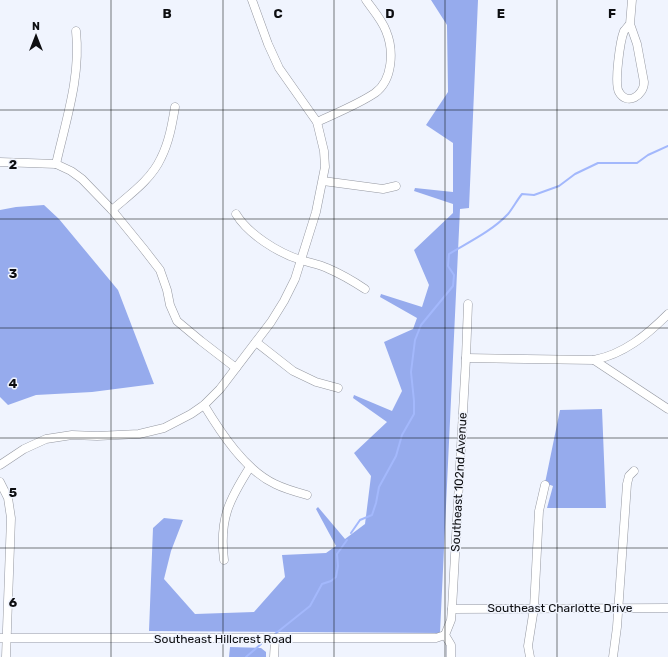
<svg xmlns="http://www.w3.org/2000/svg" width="668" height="657" font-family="Rubik,sans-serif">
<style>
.forest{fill:#96abed}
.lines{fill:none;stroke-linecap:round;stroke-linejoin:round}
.stream{stroke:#a3b8fc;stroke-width:2}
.minor-casing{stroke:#9598a1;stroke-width:9}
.minor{stroke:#fff;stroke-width:8}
.grid{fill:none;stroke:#0d0e11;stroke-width:1;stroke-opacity:0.55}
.labels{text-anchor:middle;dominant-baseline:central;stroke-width:3;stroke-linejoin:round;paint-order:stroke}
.street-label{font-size:12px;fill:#0d0e11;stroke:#f0f4fe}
.grid-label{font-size:13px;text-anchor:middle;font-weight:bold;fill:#0d0e11;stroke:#f0f4fe;stroke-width:3;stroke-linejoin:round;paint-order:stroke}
</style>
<rect width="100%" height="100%" fill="#f0f4fe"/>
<g class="forest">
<polygon points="431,0 478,0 469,208 460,209 440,633 149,631 153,528 164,518 183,520 171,551 164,579 195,614 254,612 285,577 282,555 326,553 336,546 316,509 318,507 345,539 365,524 371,476 354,453 387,422 353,398 354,395 392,411 402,391 384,342 413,329 417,318 380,297 381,294 422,307 429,285 414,250 453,213 453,204 414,191 415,188 453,192 453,143 426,125 448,92 447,25"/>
<polygon points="44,205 59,219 118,290 154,384 92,392 36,395 8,405 0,397 0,210 16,207"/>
<polygon points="602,409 606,508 547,508 553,486 545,483 560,410"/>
<polygon points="230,647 261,648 266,652 266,657 229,657"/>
</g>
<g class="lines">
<g class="stream">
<path d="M 351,533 L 360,520 L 372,515 L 376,503 L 379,487 L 396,456 L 402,435 L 414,414 L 414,401 L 411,372 L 415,340 L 421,325 L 453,286 L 454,275 L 448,266 L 449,254 C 469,242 492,231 508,214 C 513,208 517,200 522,194 L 534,195 L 559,186 L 575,174 L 598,163 L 637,163 L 648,155 L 668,146"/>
<polyline points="275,634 310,606 322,584 331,581 336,577 338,566 337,554 347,540"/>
<polyline points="246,657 261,644"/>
</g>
<defs>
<g id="minor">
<path d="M 630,24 C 628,26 626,29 624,31 C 620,41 614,84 619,92 C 627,106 644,96 644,82 L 637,44 L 630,24 L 632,0"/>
<path d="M 317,122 C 336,113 357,105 375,93 C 393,80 394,50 386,31 C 382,20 373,10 366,0"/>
<polyline points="0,162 56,164 71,171 82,179 112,210 143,248 160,270 167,290 170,305 177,321 201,341 236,368"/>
<path d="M 56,164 C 66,120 81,76 76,31"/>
<polyline points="323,181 383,189 396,186"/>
<path d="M 112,210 C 129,195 151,180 161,158 C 169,142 172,125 175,107"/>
<path d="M 236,214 C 248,234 278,253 301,260 C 310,263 319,264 327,268 C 341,274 353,281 365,289"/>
<polyline points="256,342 293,371 316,382 338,388"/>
<path d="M 466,358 L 594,360 C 624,354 647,335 668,314"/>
<polyline points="594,360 668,409"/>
<path d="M 204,405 C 221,433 245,470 275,484 C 285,489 296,492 307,495"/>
<polyline points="0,465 24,449 46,439 72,435 97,436 139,434 164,428 191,414 204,405 220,389 271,322 284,301 295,279 316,212 325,167 324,151 317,122 279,68 268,44 252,0"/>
<polyline points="0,482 8,498 11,518 6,657"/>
<path d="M 224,560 C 219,519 229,500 250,467"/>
<polyline points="452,609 668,608"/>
<polyline points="0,638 436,638 445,635"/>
<polyline points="274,657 275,639"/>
<polyline points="451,657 451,645 445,635 451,620 452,609 466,358 468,304"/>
<polyline points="530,657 528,646 534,608 539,511 545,485"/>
<polyline points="613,657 617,627 627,484 629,476 634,471"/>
</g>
</defs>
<use href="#minor" class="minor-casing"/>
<use href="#minor" class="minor"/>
</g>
<path class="grid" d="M 111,0 L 111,657M 223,0 L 223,657M 334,0 L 334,657M 445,0 L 445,657M 557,0 L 557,657M 0,110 L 668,110M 0,219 L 668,219M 0,328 L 668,328M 0,438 L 668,438M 0,548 L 668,548"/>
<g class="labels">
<g class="street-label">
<text transform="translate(459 482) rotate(-87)">Southeast 102nd Avenue</text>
<text x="560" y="608">Southeast Charlotte Drive</text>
<text x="223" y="639">Southeast Hillcrest Road</text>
</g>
</g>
<g class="grid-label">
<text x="167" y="18">B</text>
<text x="278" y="18">C</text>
<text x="390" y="18">D</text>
<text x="501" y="18">E</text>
<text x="612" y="18">F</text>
<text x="13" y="169">2</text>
<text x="13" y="278">3</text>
<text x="13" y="388">4</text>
<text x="13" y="497">5</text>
<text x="13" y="607">6</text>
</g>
<g transform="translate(36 36)" stroke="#f0f4fe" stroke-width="3" paint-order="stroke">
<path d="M0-3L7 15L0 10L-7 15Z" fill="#0d0e11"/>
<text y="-6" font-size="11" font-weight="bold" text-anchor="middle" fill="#0d0e11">N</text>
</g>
</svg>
